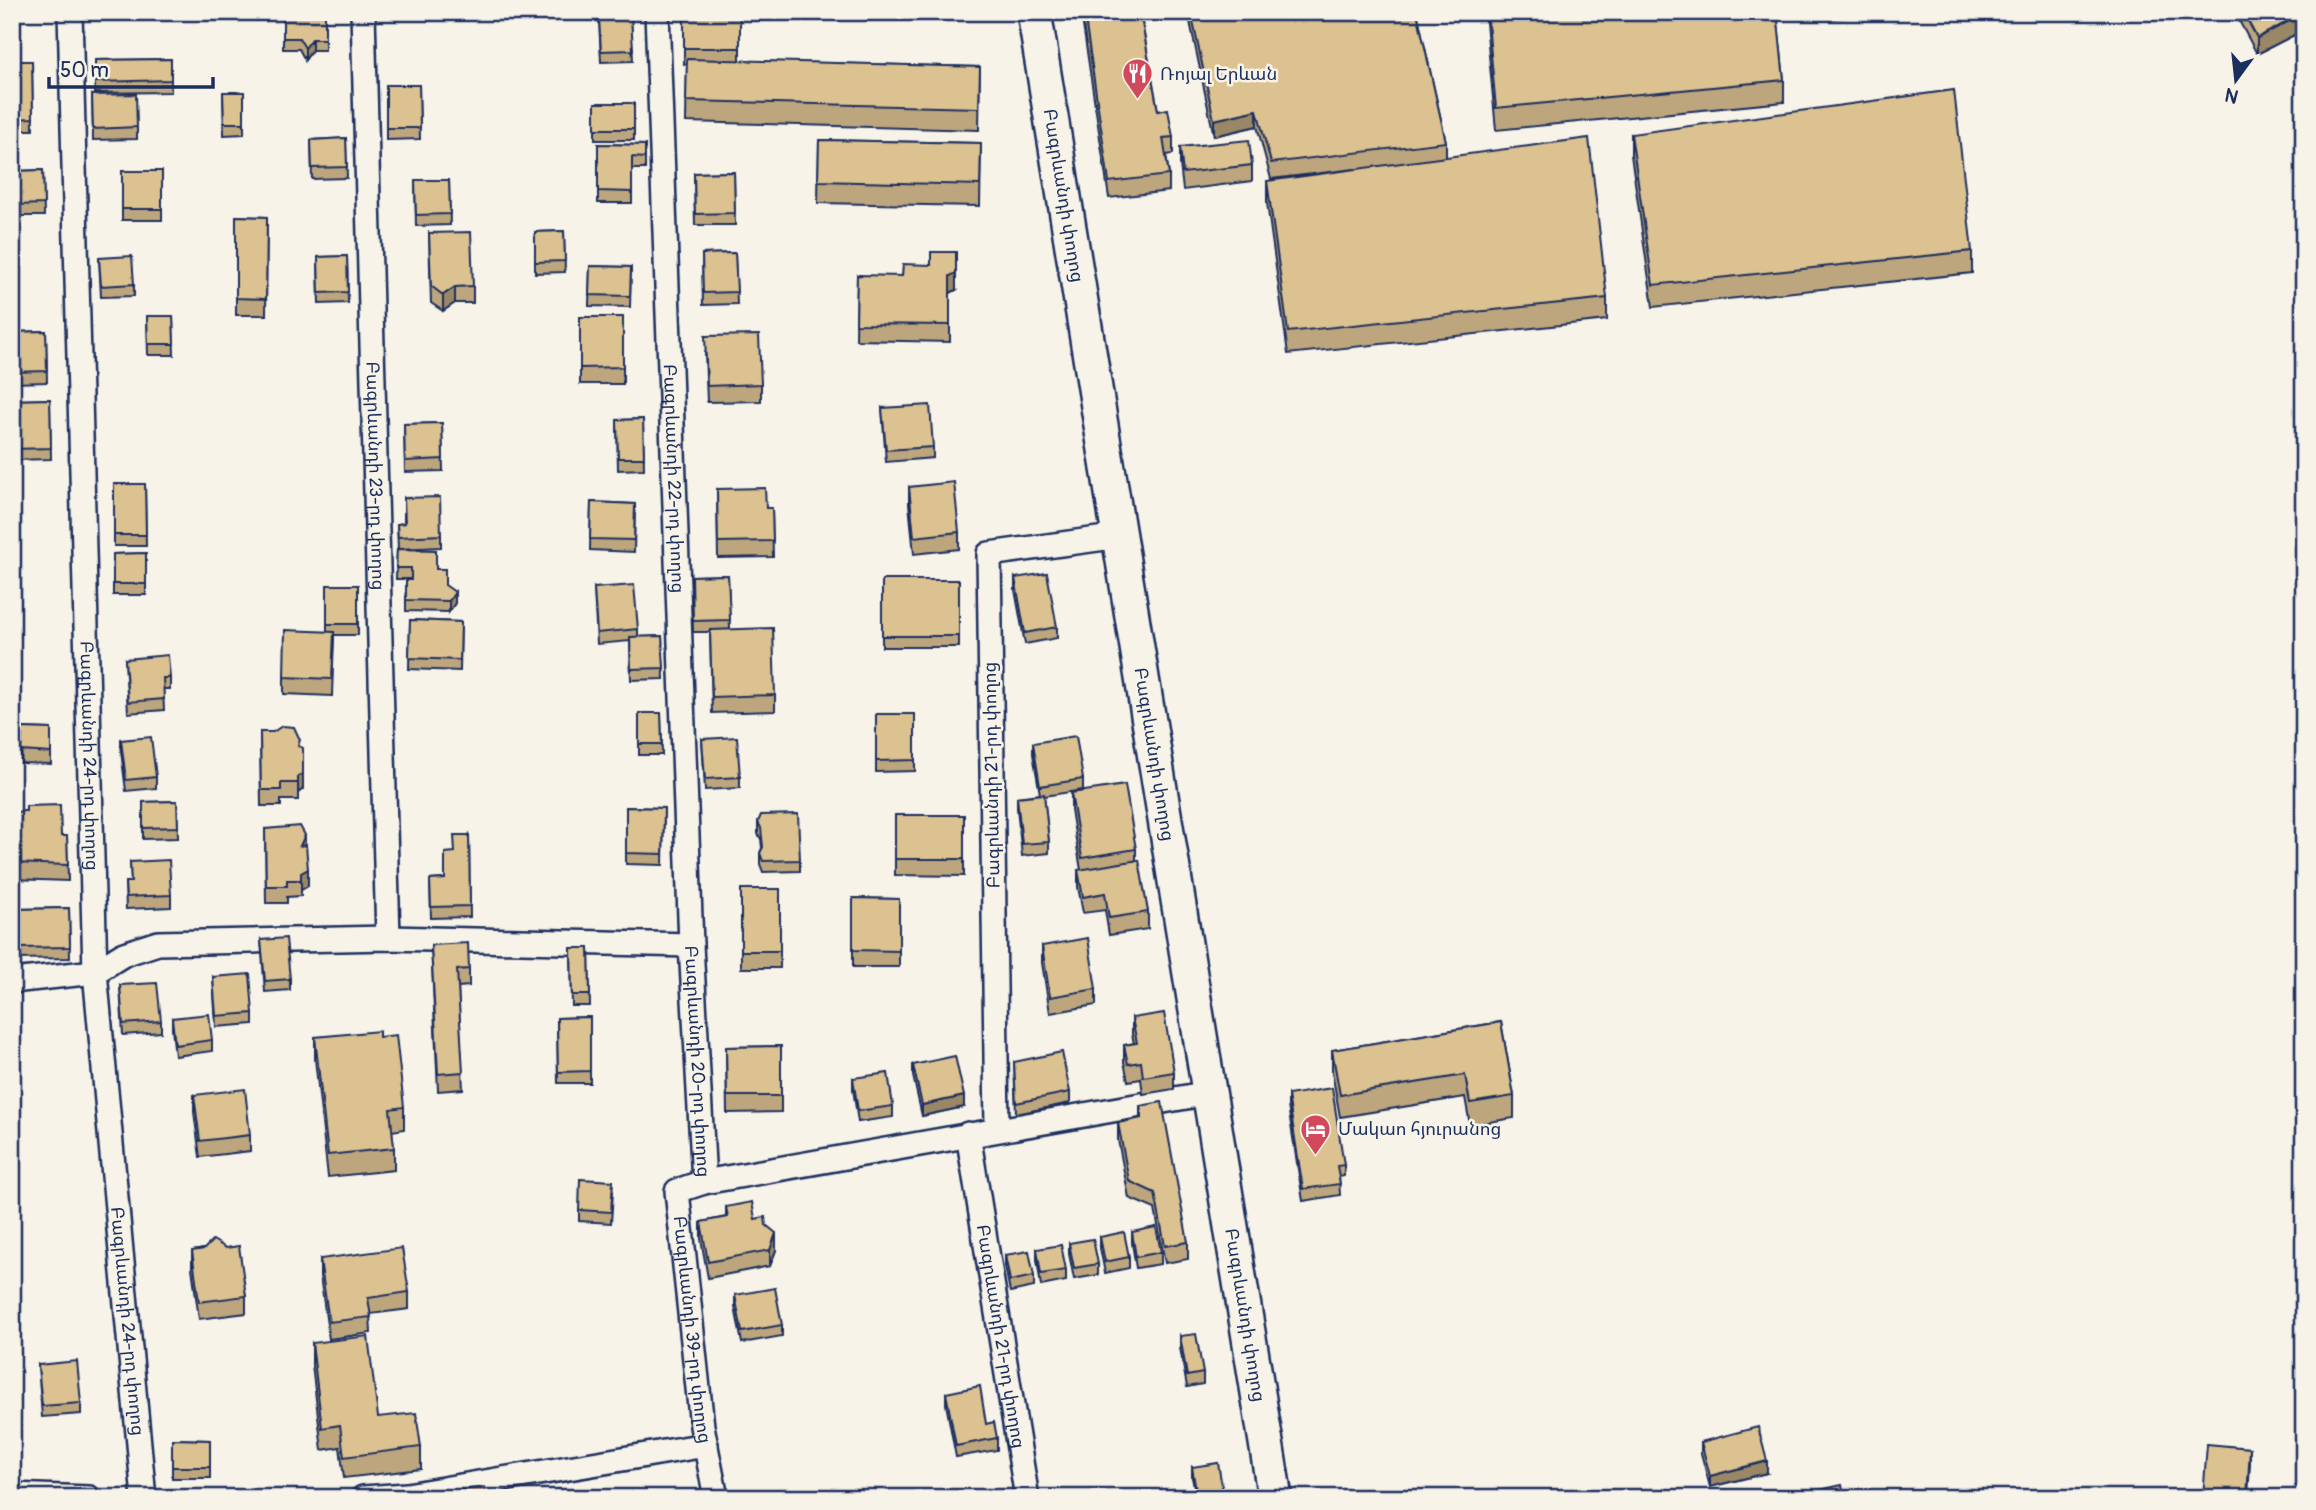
<svg xmlns="http://www.w3.org/2000/svg" width="2316" height="1510" font-family="Pangolin,'Noto Sans Armenian',sans-serif">
<style>
.lines{fill:none;stroke-linecap:round;stroke-linejoin:round}
.street-casing{stroke:#1b2f5e;stroke-width:28}
.secondary-casing{stroke:#1b2f5e;stroke-width:38}
.street{stroke:#f7f3e8;stroke-width:23}
.secondary{stroke:#f7f3e8;stroke-width:33}
.wall{fill:#bda67d;stroke:#1b2f5e;stroke-width:2}
.shaded-wall{fill:#9a8766;stroke:#1b2f5e;stroke-width:2}
.building{fill:#dcc191;stroke:#1b2f5e;stroke-width:2}
.labels{text-anchor:middle;dominant-baseline:central;stroke-width:5;stroke-linejoin:round;paint-order:stroke}
.poi-label{font-size:18px;fill:#1b2f5e;stroke:#f7f3e8;text-anchor:start}
.street-label{font-size:18px;fill:#1b2f5e;stroke:#f7f3e8}
</style>
<rect width="100%" height="100%" fill="#f7f3e8"/>
<filter id="ink" filterUnits="userSpaceOnUse"><feTurbulence type="fractalNoise" baseFrequency=".0143" numOctaves="2"/><feDisplacementMap in="SourceGraphic" scale="14" xChannelSelector="R" yChannelSelector="G"/><feConvolveMatrix kernelMatrix="1 2 1 2 8 2 1 2 1" color-interpolation-filters="sRGB"/></filter>
<g filter="url(#ink)">
<g class="lines">
<defs>
<g id="street">
<path id="s1" d="M 70,12 L 95,972 L 144,1498"/>
<path id="s2" d="M 363,12 L 388,938"/>
<path id="s3" d="M 657,12 L 691,945"/>
<path id="s4" d="M 12,981 L 95,972 L 124,954 L 158,943 L 388,938 L 691,945 L 704,1182 L 1209,1093"/>
<polyline points="997,1128 989,554 1120,536"/>
<path id="s5" d="M 968,1134 L 1027,1498"/>
<path id="s6" d="M 704,1182 L 677,1191 L 702,1426 L 716,1498"/>
<polyline points="12,1495 89,1498"/>
<polyline points="363,1498 407,1495 706,1445"/>
</g>
<g id="secondary">
<path id="s7" d="M 1034,12 L 1275,1498"/>
</g>
</defs>
<use href="#street" class="street-casing"/>
<use href="#secondary" class="secondary-casing"/>
<use href="#street" class="street"/>
<use href="#secondary" class="secondary"/>
</g>
<g class="wall">
<polygon points="283,12 325,12 325,50 312,50 305,60 299,49 283,49"/>
<polygon points="684,12 740,12 740,61 980,67 979,130 686,122 687,64 684,64"/>
<polygon points="1081,12 1140,12 1158,111 1173,137 1173,154 1166,155 1169,175 1169,191 1109,198"/>
<polygon points="1188,12 1417,12 1446,142 1446,157 1607,298 1607,320 1288,354 1267,203 1267,181 1355,169 1271,179 1257,126 1214,136"/>
<polygon points="1485,12 1777,12 1784,80 1784,102 1496,130"/>
<polygon points="1827,12 1861,12 1861,16 1827,19"/>
<polygon points="2237,12 2304,12 2304,30 2257,54 2237,17"/>
<polygon points="631,17 633,61 601,62 599,18"/>
<polygon points="171,59 171,92 95,93 95,60"/>
<polygon points="12,61 32,61 33,130 12,130"/>
<polygon points="386,85 419,85 420,139 386,140"/>
<polygon points="223,92 244,92 244,134 224,135"/>
<polygon points="92,95 137,127 137,139 93,140"/>
<rect x="595" y="103" width="39" height="37"/>
<polygon points="1631,134 1972,251 1972,273 1653,307 1631,155"/>
<polygon points="346,138 347,178 312,179 311,140"/>
<polygon points="819,140 981,143 980,206 818,203"/>
<polygon points="598,144 645,145 645,169 632,169 632,203 598,203"/>
<polygon points="1180,147 1252,165 1252,181 1183,190 1180,164"/>
<polygon points="43,170 44,216 15,216 15,171"/>
<rect x="122" y="171" width="40" height="49"/>
<polygon points="734,172 735,225 695,225 694,173"/>
<polygon points="415,180 449,180 450,225 416,226"/>
<polygon points="236,216 267,217 266,315 236,315"/>
<polygon points="564,231 565,272 535,273 535,232"/>
<polygon points="429,233 473,286 473,303 455,303 443,311 431,303"/>
<polygon points="735,253 737,304 703,305 702,254"/>
<polygon points="347,256 348,303 319,304 318,257"/>
<polygon points="99,258 134,284 134,296 101,297"/>
<polygon points="590,266 631,267 630,307 589,306"/>
<polygon points="857,275 956,290 950,293 950,342 856,340"/>
<polygon points="147,316 173,316 174,355 148,355"/>
<rect x="580" y="317" width="43" height="67"/>
<polygon points="46,331 47,382 13,383 12,332"/>
<polygon points="705,353 761,384 761,401 707,402"/>
<polygon points="50,399 51,459 12,460 12,400"/>
<polygon points="882,408 933,447 933,458 886,462"/>
<polygon points="643,419 644,469 618,470 617,420"/>
<polygon points="442,423 443,471 405,472 404,424"/>
<polygon points="114,484 145,484 146,546 114,546"/>
<polygon points="909,487 959,532 959,549 914,554 909,504"/>
<polygon points="717,489 766,508 772,508 773,557 718,558"/>
<polygon points="404,498 441,535 441,547 398,549 397,524 404,523"/>
<polygon points="591,502 635,504 634,552 590,550"/>
<polygon points="397,549 436,569 455,603 449,612 406,611 406,580 411,579 396,579"/>
<polygon points="146,553 146,595 113,595 113,554"/>
<polygon points="728,575 730,629 775,695 775,711 712,713 710,632 693,632 692,576"/>
<polygon points="1015,578 1057,627 1057,638 1025,644 1015,590"/>
<rect x="882" y="580" width="77" height="67"/>
<polygon points="327,585 358,585 358,635 334,635 332,696 284,694 284,677 327,632"/>
<polygon points="594,588 638,629 638,637 662,636 664,679 631,680 630,641 597,644"/>
<polygon points="410,620 461,622 460,671 409,669"/>
<polygon points="125,659 170,678 170,689 163,689 164,710 128,713"/>
<polygon points="639,713 661,713 662,755 639,755"/>
<polygon points="876,714 915,714 915,771 876,772"/>
<polygon points="22,728 51,729 51,764 21,763"/>
<polygon points="260,732 300,747 303,789 298,793 298,800 281,800 281,806 261,806"/>
<polygon points="702,739 740,777 740,788 705,790"/>
<polygon points="121,740 156,777 156,788 126,791 121,751"/>
<polygon points="1033,743 1083,779 1083,790 1044,796 1049,842 1049,853 1022,856 1017,808 1017,797 1040,794 1033,754"/>
<polygon points="1071,793 1136,849 1136,861 1148,912 1148,929 1109,935 1105,910 1083,913 1078,887 1078,870 1081,870 1071,810"/>
<polygon points="177,801 178,838 143,839 143,802"/>
<polygon points="626,807 664,808 663,865 626,864"/>
<polygon points="895,815 964,815 964,876 895,875"/>
<polygon points="12,817 61,836 67,836 68,881 12,879"/>
<polygon points="758,822 800,860 800,871 763,872 760,864 760,853 762,848 761,839 758,834"/>
<polygon points="265,829 305,845 308,886 301,890 301,896 287,897 287,903 266,903"/>
<polygon points="469,835 470,917 431,918 430,880 445,879"/>
<polygon points="130,862 171,895 171,907 126,909 125,882 131,882"/>
<rect x="741" y="889" width="39" height="79"/>
<polygon points="853,898 899,899 899,967 853,967"/>
<polygon points="69,908 70,958 17,959 16,909"/>
<polygon points="261,940 290,979 290,990 265,992"/>
<polygon points="431,945 469,969 469,986 458,987 463,1089 438,1091"/>
<polygon points="1042,946 1096,989 1096,1005 1050,1013 1042,963"/>
<polygon points="571,948 589,948 590,1006 572,1006"/>
<polygon points="213,977 253,1013 253,1024 216,1027"/>
<polygon points="120,985 161,1021 161,1032 123,1035"/>
<polygon points="590,1017 590,1083 558,1083 557,1018"/>
<polygon points="172,1018 212,1040 212,1051 175,1056 172,1029"/>
<polygon points="1132,1018 1174,1072 1174,1089 1143,1094 1141,1079 1128,1081 1124,1062 1124,1045 1134,1043 1132,1035"/>
<polygon points="1501,1022 1514,1096 1514,1118 1470,1125 1465,1097 1340,1117 1332,1072 1332,1050"/>
<polygon points="315,1037 379,1037 404,1107 404,1129 392,1131 394,1148 394,1170 328,1177 315,1059"/>
<polygon points="781,1046 781,1112 727,1113 726,1047"/>
<polygon points="1014,1062 1070,1092 1070,1103 1016,1114"/>
<polygon points="913,1065 964,1107 922,1116 913,1076"/>
<polygon points="853,1078 893,1106 893,1117 858,1122 853,1089"/>
<polygon points="194,1095 250,1135 250,1151 200,1157 194,1112"/>
<polygon points="1288,1095 1344,1165 1344,1176 1339,1177 1340,1195 1303,1201 1288,1106"/>
<polygon points="1140,1106 1188,1242 1188,1259 1165,1263 1155,1209 1129,1198 1118,1140 1118,1123 1140,1119"/>
<polygon points="613,1192 611,1223 579,1221 579,1210"/>
<polygon points="726,1207 755,1219 766,1225 776,1250 770,1266 708,1278 701,1239 701,1222 726,1217"/>
<polygon points="1132,1232 1161,1252 1161,1264 1136,1268 1132,1243"/>
<polygon points="1100,1237 1129,1257 1129,1268 1105,1273 1100,1248"/>
<polygon points="1069,1243 1098,1264 1098,1275 1074,1279 1069,1254"/>
<polygon points="204,1249 246,1296 246,1313 199,1319 192,1268 192,1251"/>
<polygon points="1037,1249 1066,1270 1066,1281 1041,1286 1037,1260"/>
<polygon points="1005,1255 1034,1276 1034,1287 1010,1292 1005,1266"/>
<polygon points="320,1259 409,1292 409,1309 370,1314 371,1333 329,1339 320,1276"/>
<polygon points="735,1295 782,1325 782,1336 742,1343 735,1307"/>
<polygon points="1180,1336 1203,1373 1203,1384 1187,1387 1180,1348"/>
<polygon points="312,1343 378,1417 421,1447 421,1469 344,1478 340,1447 322,1450 312,1365"/>
<polygon points="38,1365 81,1403 81,1414 42,1417"/>
<polygon points="946,1393 986,1424 997,1438 997,1450 956,1457 946,1404"/>
<polygon points="172,1439 210,1440 210,1478 172,1478"/>
<polygon points="1701,1442 1767,1473 1710,1487 1701,1453"/>
<polygon points="1192,1467 1224,1498 1195,1491 1192,1478"/>
</g>
<g class="shaded-wall">
<polygon points="2304,13 2304,30 2257,54 2257,38"/>
<polygon points="312,39 312,50 305,60 305,48"/>
<polygon points="1257,110 1257,126 1214,136 1214,120"/>
<polygon points="956,252 956,290 950,293 950,342 950,276"/>
<polygon points="455,287 455,303 443,311 443,295"/>
<polygon points="455,592 455,603 449,612 449,601"/>
<polygon points="303,764 303,789 298,793 298,777"/>
<polygon points="305,835 305,852 300,846"/>
<polygon points="308,869 308,886 301,890 301,873"/>
<polygon points="964,1096 964,1107 922,1116 922,1105"/>
<polygon points="776,1233 776,1250 770,1266 770,1250"/>
<polygon points="2250,1448 2250,1464 2248,1498 2247,1498"/>
<polygon points="1767,1461 1767,1473 1710,1487 1710,1476"/>
</g>
<g class="building">
<polygon points="283,12 325,12 325,39 312,39 305,48 299,38 283,38"/>
<rect x="684" y="12" width="56" height="36"/>
<polygon points="1084,12 1140,12 1158,111 1168,109 1173,137 1163,138 1169,175 1109,182"/>
<polygon points="1191,12 1417,12 1446,142 1271,163 1257,110 1214,120"/>
<polygon points="1487,12 1777,12 1784,80 1496,108"/>
<polygon points="2243,12 2304,12 2304,13 2257,38"/>
<polygon points="631,17 633,50 601,51 599,18"/>
<polygon points="171,59 171,80 95,82 95,60"/>
<polygon points="687,59 980,67 979,108 686,101"/>
<polygon points="12,61 32,61 33,118 12,119"/>
<polygon points="386,85 419,85 420,128 386,128"/>
<polygon points="1954,90 1972,251 1653,285 1631,134"/>
<polygon points="223,92 244,92 244,123 224,123"/>
<polygon points="136,94 137,127 93,129 92,95"/>
<rect x="595" y="103" width="39" height="26"/>
<polygon points="346,138 347,167 312,168 311,140"/>
<polygon points="1589,138 1607,298 1288,332 1267,181"/>
<polygon points="819,140 981,143 980,185 818,181"/>
<polygon points="1249,140 1252,165 1183,173 1180,147"/>
<polygon points="598,144 645,145 645,158 632,157 632,192 598,191"/>
<polygon points="43,170 44,204 15,205 15,171"/>
<rect x="122" y="171" width="40" height="38"/>
<polygon points="734,172 735,213 695,214 694,173"/>
<polygon points="415,180 449,180 450,214 416,215"/>
<polygon points="236,216 267,217 266,299 236,298"/>
<polygon points="564,231 565,261 535,262 535,232"/>
<polygon points="471,232 473,286 455,287 443,295 431,286 429,233"/>
<polygon points="931,252 956,252 956,273 950,276 950,325 856,324 857,275 902,276 903,264 931,265"/>
<polygon points="735,253 737,292 703,293 702,254"/>
<polygon points="132,256 134,284 101,286 99,258"/>
<polygon points="347,256 348,292 319,293 318,257"/>
<polygon points="590,266 631,267 630,296 589,295"/>
<polygon points="147,316 173,316 174,344 148,344"/>
<polygon points="580,317 623,317 623,367 580,368"/>
<polygon points="46,331 47,371 13,372 12,332"/>
<polygon points="759,335 761,384 707,386 705,336"/>
<polygon points="50,399 51,448 12,449 12,400"/>
<polygon points="930,405 933,447 886,450 882,408"/>
<polygon points="643,419 644,458 618,458 617,420"/>
<polygon points="442,423 443,459 405,461 404,424"/>
<polygon points="954,482 959,532 914,537 909,487"/>
<polygon points="114,484 145,484 146,535 114,535"/>
<polygon points="765,488 766,508 772,508 773,541 718,542 717,489"/>
<polygon points="440,497 441,535 398,537 397,524 405,523 404,498"/>
<polygon points="591,502 635,504 634,540 590,539"/>
<polygon points="397,549 436,550 436,569 445,569 445,585 455,592 449,601 406,600 406,580 411,580 411,568 396,568"/>
<polygon points="146,553 146,584 113,584 113,554"/>
<polygon points="1047,573 1057,627 1025,633 1015,578"/>
<polygon points="728,575 730,620 693,621 692,576"/>
<rect x="882" y="580" width="77" height="56"/>
<rect x="327" y="585" width="31" height="39"/>
<polygon points="634,585 638,629 597,633 594,588"/>
<polygon points="410,620 461,622 460,660 409,658"/>
<polygon points="773,628 775,695 712,697 710,630"/>
<polygon points="285,630 334,632 332,679 284,677"/>
<polygon points="662,636 664,668 631,669 630,637"/>
<polygon points="168,655 170,678 163,678 164,699 128,702 125,659"/>
<polygon points="639,713 661,713 662,744 639,744"/>
<polygon points="876,714 915,714 915,760 876,761"/>
<polygon points="282,726 294,727 300,740 298,746 303,748 303,773 298,777 298,783 281,783 281,790 261,790 260,732 273,732"/>
<polygon points="22,728 51,729 51,753 21,751"/>
<polygon points="1076,736 1083,779 1040,786 1033,743"/>
<polygon points="151,737 156,777 126,780 121,740"/>
<polygon points="737,737 740,777 705,779 702,739"/>
<polygon points="1125,785 1136,849 1082,858 1071,793"/>
<polygon points="1044,794 1049,842 1022,844 1017,797"/>
<polygon points="177,801 178,827 143,828 143,802"/>
<polygon points="60,805 61,836 67,836 68,865 12,863 12,817 20,811 26,811 26,806"/>
<polygon points="626,807 664,808 663,854 626,853"/>
<polygon points="798,814 800,860 763,861 760,853 763,847 761,828 758,822 761,815"/>
<rect x="895" y="815" width="69" height="44"/>
<polygon points="300,826 305,835 300,846 306,845 308,869 301,873 301,880 287,880 287,886 266,886 265,829"/>
<polygon points="454,835 469,835 470,906 431,907 430,880 445,879 445,853 455,852"/>
<polygon points="169,860 171,895 126,897 125,882 131,882 130,862"/>
<polygon points="1139,860 1148,912 1109,918 1105,893 1083,897 1078,870"/>
<rect x="741" y="889" width="39" height="62"/>
<polygon points="853,898 899,899 899,951 853,950"/>
<polygon points="69,908 70,947 17,948 16,909"/>
<polygon points="286,938 290,979 265,981 261,940"/>
<polygon points="1088,938 1096,989 1050,997 1042,946"/>
<polygon points="468,943 469,969 457,970 463,1072 438,1074 431,945"/>
<polygon points="571,948 589,948 590,995 572,995"/>
<polygon points="250,974 253,1013 216,1016 213,977"/>
<polygon points="157,983 161,1021 123,1024 120,985"/>
<polygon points="1164,1013 1174,1072 1143,1077 1141,1062 1128,1064 1124,1045 1137,1043 1132,1018"/>
<polygon points="209,1014 212,1040 175,1045 172,1018"/>
<polygon points="590,1017 590,1071 558,1072 557,1018"/>
<polygon points="1501,1022 1514,1096 1470,1103 1465,1075 1340,1095 1332,1050"/>
<polygon points="379,1031 379,1037 396,1035 404,1107 390,1109 394,1148 328,1155 315,1037"/>
<polygon points="781,1046 781,1096 727,1096 726,1047"/>
<polygon points="1062,1052 1070,1092 1016,1103 1014,1062"/>
<polygon points="955,1056 964,1096 922,1105 913,1065"/>
<polygon points="888,1073 893,1106 858,1111 853,1078"/>
<polygon points="1332,1088 1344,1165 1337,1166 1340,1184 1303,1189 1288,1095"/>
<polygon points="245,1089 250,1135 200,1141 194,1095"/>
<polygon points="1162,1102 1188,1242 1165,1246 1155,1193 1129,1181 1118,1123 1142,1118 1140,1106"/>
<polygon points="580,1179 613,1181 611,1212 579,1210"/>
<polygon points="752,1202 755,1219 765,1217 766,1225 776,1233 770,1250 708,1262 701,1222 728,1217 726,1207"/>
<polygon points="1156,1227 1161,1252 1136,1257 1132,1232"/>
<polygon points="1124,1232 1129,1257 1105,1262 1100,1237"/>
<polygon points="1093,1239 1098,1264 1074,1268 1069,1243"/>
<polygon points="213,1240 226,1248 239,1246 246,1296 199,1302 192,1251 204,1249"/>
<polygon points="1061,1245 1066,1270 1041,1274 1037,1249"/>
<polygon points="402,1248 409,1292 368,1298 371,1317 329,1322 320,1259"/>
<polygon points="1029,1251 1034,1276 1010,1281 1005,1255"/>
<polygon points="775,1288 782,1325 742,1332 735,1295"/>
<polygon points="1196,1334 1203,1373 1187,1376 1180,1336"/>
<polygon points="368,1336 378,1417 416,1413 421,1447 344,1457 340,1425 322,1428 312,1343"/>
<polygon points="77,1361 81,1403 42,1406 38,1365"/>
<polygon points="980,1386 986,1424 994,1422 997,1438 956,1446 946,1393"/>
<polygon points="1758,1427 1767,1461 1710,1476 1701,1442"/>
<polygon points="172,1439 210,1440 210,1467 172,1467"/>
<polygon points="2207,1444 2250,1448 2247,1498 2203,1498"/>
<polygon points="1218,1463 1224,1498 1174,1498 1174,1495 1196,1491 1192,1467"/>
<polygon points="1842,1485 1845,1498 1783,1498"/>
<polygon points="485,1487 486,1498 446,1498 445,1492"/>
<polygon points="1981,1491 1983,1498 1951,1498"/>
<polygon points="84,1493 114,1494 114,1498 84,1498"/>
</g>
</g>
<defs>
<symbol id="restaurant-pin" viewBox="-11 -11 22 30"><path d="M0 17L-7.5 6A9.5 9.5 0 1 1 7.5 6Z" fill="#d1495b" stroke="#f7f3e8"/><path d="M-5-6h1v4h1v-4h1v4h1v-4h1v5L-1.5 .5V6h-2V.5L-5-1ZM5-6V6H3V1.5H1.5Q1.5-4 5-6Z" fill="#fff"/></symbol>
<symbol id="hotel-pin" viewBox="-11 -11 22 30"><path d="M0 17L-7.5 6A9.5 9.5 0 1 1 7.5 6Z" fill="#d1495b" stroke="#f7f3e8"/><path d="M-6-4.5h1.5V1H6V5H4.5V3h-9V5H-6ZM-4 0a1.8 1.8 0 1 1 3.6 0ZM.5 0V-2.5h3Q6-2.5 6 0Z" fill="#fff"/></symbol>
</defs>
<g fill-rule="evenodd">
<use href="#restaurant-pin" x="1120" y="56" width="35" height="47"/>
<use href="#hotel-pin" x="1298" y="1112" width="35" height="47"/>
</g>
<g class="labels">
<g class="poi-label">
<text x="1160" y="74">Ռոյալ Երևան</text>
<text x="1338" y="1129">Մակաո հյուրանոց</text>
</g>
<g class="street-label">
<text stroke="none"><textPath href="#s7" startOffset="186">Բագրևանդի փողոց</textPath></text>
<text stroke="none"><textPath href="#s2" startOffset="464">Բագրևանդի 23-րդ փողոց</textPath></text>
<text stroke="none"><textPath href="#s3" startOffset="467">Բագրևանդի 22-րդ փողոց</textPath></text>
<text stroke="none"><textPath href="#s7" startOffset="752">Բագրևանդի փողոց</textPath></text>
<text stroke="none"><textPath href="#s1" startOffset="744">Բագրևանդի 24-րդ փողոց</textPath></text>
<text transform="translate(992 775) rotate(-91)">Բագրևանդի 21-րդ փողոց</text>
<text stroke="none"><textPath href="#s4" startOffset="803">Բագրևանդի 20-րդ փողոց</textPath></text>
<text stroke="none"><textPath href="#s7" startOffset="1320">Բագրևանդի փողոց</textPath></text>
<text stroke="none"><textPath href="#s1" startOffset="1311">Բագրևանդի 24-րդ փողոց</textPath></text>
<text stroke="none"><textPath href="#s6" startOffset="168">Բագրևանդի 39-րդ փողոց</textPath></text>
<text stroke="none"><textPath href="#s5" startOffset="205">Բագրևանդի 21-րդ փողոց</textPath></text>
</g>
</g>
<rect width="2316" height="1510" fill="none" stroke="#f7f3e8" stroke-width="42"/>
<rect x="21" y="21" width="2274" height="1468" fill="none" stroke="#1b2f5e" stroke-width="2.5" filter="url(#ink)"/>
<g transform="translate(2236 80) rotate(195)" stroke="#f7f3e8" stroke-width="5" paint-order="stroke">
<path d="M0-5L12 26L0 18L-12 26Z" fill="#1b2f5e"/>
<text y="-10" font-size="19" font-weight="bold" text-anchor="middle" fill="#1b2f5e">N</text>
</g>
<path d="M49 77v10h164v-10" fill="none" stroke="#1b2f5e" stroke-width="3.5"/>
<text x="60" y="77" font-size="21" fill="#1b2f5e" stroke="#f7f3e8" stroke-width="5" paint-order="stroke">50 m</text>
</svg>
